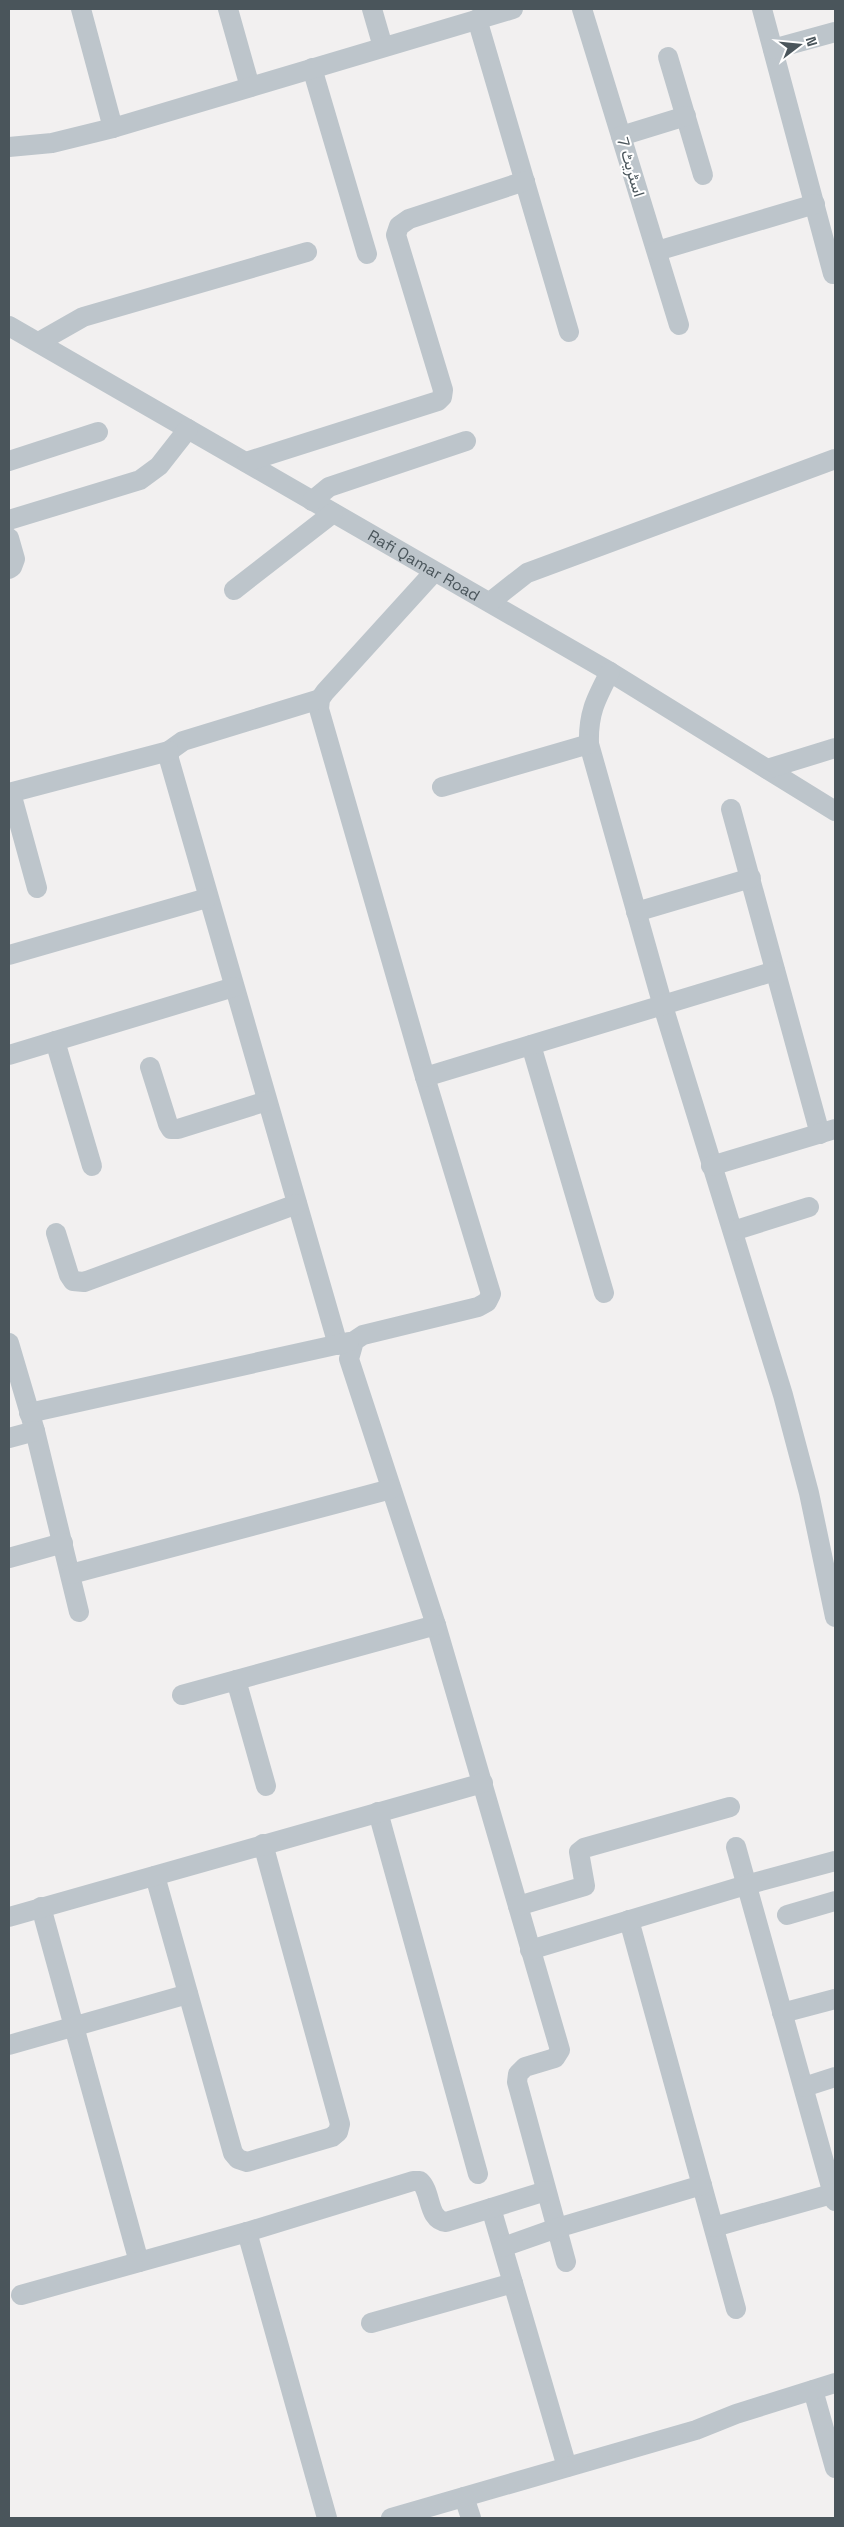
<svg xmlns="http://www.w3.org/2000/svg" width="844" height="2527" font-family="'Space Grotesk',Vazirmatn,sans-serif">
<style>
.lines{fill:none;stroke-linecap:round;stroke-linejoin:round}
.minor{stroke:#bdc5cb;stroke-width:20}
.labels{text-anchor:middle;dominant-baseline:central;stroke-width:4;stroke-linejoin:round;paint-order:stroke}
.street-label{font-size:16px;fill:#4a555b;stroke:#fff}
</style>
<rect width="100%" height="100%" fill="#f2f0f0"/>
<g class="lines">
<g class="minor">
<polyline points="81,9 113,128"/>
<polyline points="228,9 250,87"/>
<polyline points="372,9 383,47"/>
<polyline points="582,9 679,325"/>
<polyline points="762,9 833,274"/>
<polyline points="477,19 569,332"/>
<polyline points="773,49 835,32"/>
<polyline points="668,57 703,175"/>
<polyline points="312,68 367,254"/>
<polyline points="621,136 686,116"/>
<polyline points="9,147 52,143 113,128 513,9"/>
<polyline points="657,251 815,204"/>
<path id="s1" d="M 9,326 L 610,672 L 835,811"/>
<polyline points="39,342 83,317 307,252"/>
<polyline points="9,461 98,432"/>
<polyline points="246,462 438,401 442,397 443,390 396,235 399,226 409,219 525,181"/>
<polyline points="312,501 329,487 466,441"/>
<polyline points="9,520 140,480 159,466 188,429"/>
<polyline points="9,538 15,559 12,567 9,569"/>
<polyline points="434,572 325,692 320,699 319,709 425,1077 491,1294 487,1302 478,1307 363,1335 354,1341 349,1359 436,1625 560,2050 555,2058 525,2067 518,2074 517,2082 566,2262"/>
<polyline points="234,590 333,513"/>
<polyline points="490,602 527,573 835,459"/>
<path d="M 610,672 C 596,699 588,713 589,744 L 663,1006 L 783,1395 L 809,1493 L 835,1617"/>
<polyline points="320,699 183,741 169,751 169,759 338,1345"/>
<polyline points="767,769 835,748"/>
<polyline points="442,787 589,744"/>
<polyline points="9,793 169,751"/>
<polyline points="11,793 37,888"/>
<polyline points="731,809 820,1134"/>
<polyline points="636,912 751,878"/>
<polyline points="9,955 207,898"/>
<polyline points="55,1041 92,1166"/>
<polyline points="531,1045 604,1293"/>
<polyline points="9,1055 234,987"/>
<polyline points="150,1067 168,1124 171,1129 178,1129 267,1101"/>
<polyline points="425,1077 775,971"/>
<polyline points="711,1166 835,1129"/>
<polyline points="733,1231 809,1207"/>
<polyline points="56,1233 69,1275 73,1281 84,1282 297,1204"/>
<polyline points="9,1343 35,1431 79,1612"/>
<polyline points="29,1413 349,1342"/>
<polyline points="9,1438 35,1431"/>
<polyline points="9,1558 63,1543"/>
<polyline points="71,1574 391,1489"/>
<polyline points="236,1680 266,1786"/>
<polyline points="182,1695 436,1625"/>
<polyline points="378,1812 478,2174"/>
<polyline points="736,1847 835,2201"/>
<polyline points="155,1876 233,2153 238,2159 247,2162 332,2137 338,2132 340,2124 263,1844"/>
<polyline points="518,1906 585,1886 579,1852 584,1848 730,1807"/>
<polyline points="41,1907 139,2262"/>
<polyline points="787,1915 835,1901"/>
<polyline points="9,1917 483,1783"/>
<polyline points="629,1920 736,2309"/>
<polyline points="530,1950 746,1885 835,1861"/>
<polyline points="782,2013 835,1999"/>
<polyline points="9,2045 188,1994"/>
<polyline points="804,2087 835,2077"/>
<polyline points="491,2208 567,2467"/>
<polyline points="714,2227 835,2193"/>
<polyline points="247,2232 327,2518"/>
<polyline points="503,2247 557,2228 702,2185"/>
<path d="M 21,2295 L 247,2232 L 413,2181 L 420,2181 C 432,2192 427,2220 446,2222 L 546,2191"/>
<polyline points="371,2323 513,2283"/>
<polyline points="813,2390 835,2468"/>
<polyline points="464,2497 471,2518"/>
<polyline points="391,2518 696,2430 736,2414 835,2383"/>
</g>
</g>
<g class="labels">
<g class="street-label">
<text transform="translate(631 167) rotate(73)">اسٹریٹ 7</text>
<text stroke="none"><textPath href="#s1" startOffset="479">Rafi Qamar Road</textPath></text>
</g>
</g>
<rect width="844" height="2527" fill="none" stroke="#4a555b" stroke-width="20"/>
<g transform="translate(799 45) rotate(74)" stroke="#ffffff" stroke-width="4" paint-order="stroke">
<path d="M0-4L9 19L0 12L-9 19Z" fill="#4a555b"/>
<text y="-8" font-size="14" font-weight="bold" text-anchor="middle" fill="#4a555b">N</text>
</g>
</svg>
